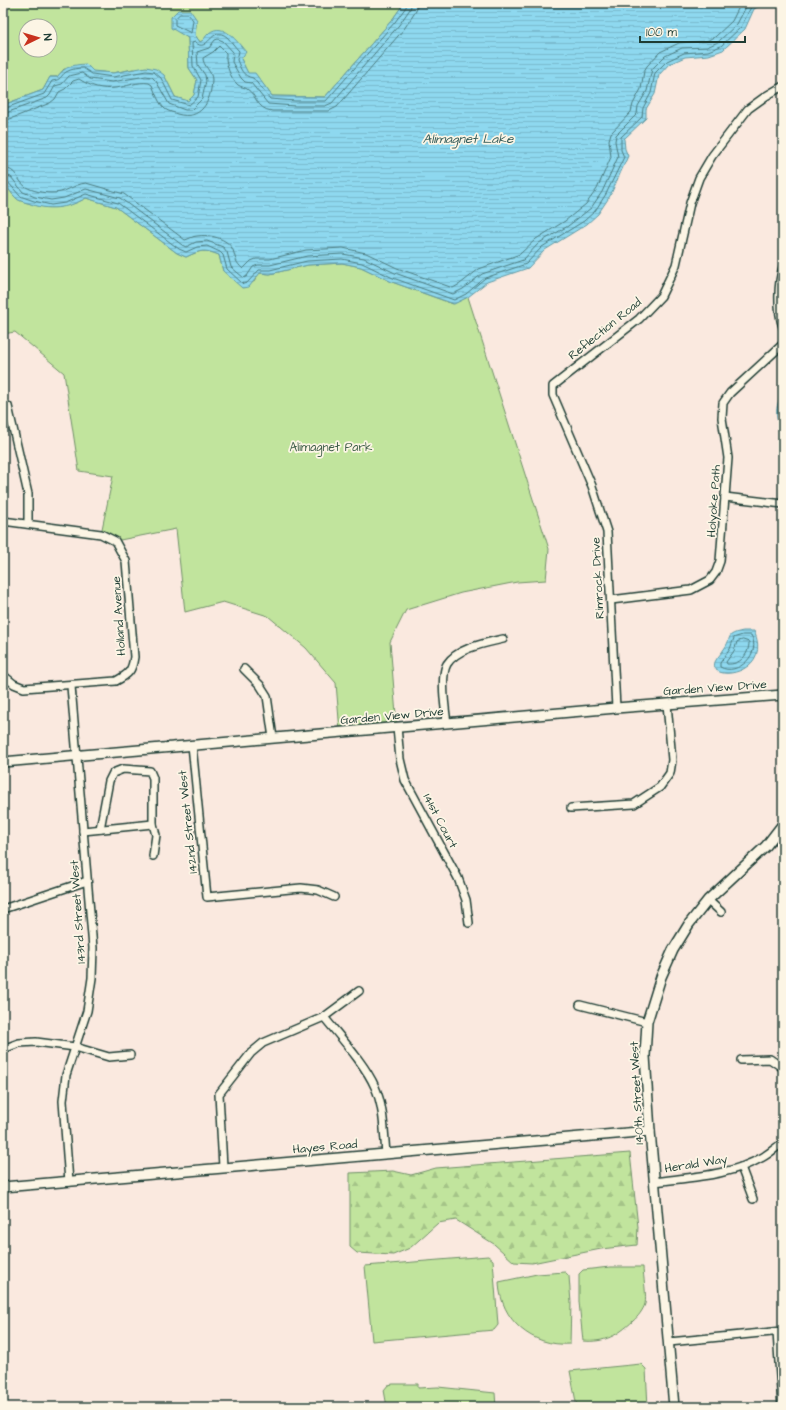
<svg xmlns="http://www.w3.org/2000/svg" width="786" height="1410" font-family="'Architects Daughter',sans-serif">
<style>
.forest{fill:url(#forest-firs);stroke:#709068}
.park{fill:#c1e49d;stroke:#709068;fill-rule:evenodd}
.water{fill:url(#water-rules);stroke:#629aa4}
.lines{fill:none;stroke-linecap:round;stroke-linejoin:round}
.shore{stroke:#4b7b7f;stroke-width:1}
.street-casing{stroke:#1f3d34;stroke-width:10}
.secondary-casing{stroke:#1f3d34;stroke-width:12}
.street{stroke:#fcf5e5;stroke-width:7}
.secondary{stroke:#fcf5e5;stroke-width:9}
.labels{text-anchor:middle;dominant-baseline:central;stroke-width:3.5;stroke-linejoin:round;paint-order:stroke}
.street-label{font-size:12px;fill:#1f3d34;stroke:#fcf5e5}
.park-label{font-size:12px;fill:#3f5e49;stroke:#fcf5e5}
.water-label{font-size:13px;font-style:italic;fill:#355c59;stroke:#fcf5e5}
</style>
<defs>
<pattern id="forest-firs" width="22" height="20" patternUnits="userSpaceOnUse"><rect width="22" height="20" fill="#c1e49d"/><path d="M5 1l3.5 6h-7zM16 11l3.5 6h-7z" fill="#a5c488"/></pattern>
<pattern id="water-rules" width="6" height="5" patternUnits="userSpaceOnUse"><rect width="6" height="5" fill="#8ed8ef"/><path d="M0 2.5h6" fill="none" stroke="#7abace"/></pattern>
</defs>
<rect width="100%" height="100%" fill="#fae9df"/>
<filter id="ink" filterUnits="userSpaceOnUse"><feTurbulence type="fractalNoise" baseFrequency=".025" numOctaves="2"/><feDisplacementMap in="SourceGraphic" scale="8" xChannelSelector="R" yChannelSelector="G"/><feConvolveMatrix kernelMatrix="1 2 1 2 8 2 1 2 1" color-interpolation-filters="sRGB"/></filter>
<g filter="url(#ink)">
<polygon class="forest" points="630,1153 638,1227 637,1245 601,1249 532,1263 514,1262 494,1244 456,1220 438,1223 410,1248 393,1255 357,1253 350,1247 350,1173 393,1171 411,1175 436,1168"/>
<g class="park">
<path d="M 3,3 L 404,3 L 392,20 L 325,97 L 272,96 L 255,74 L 248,74 L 241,59 L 209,33 L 204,40 L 200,42 L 195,35 L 171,27 L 188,38 L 189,68 L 197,80 L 194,96 L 188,101 L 175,97 L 164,75 L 133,69 L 113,73 L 64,69 L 57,77 L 50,77 L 43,90 L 3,105 ZM 26,26 L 50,26 L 50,50 L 26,50 Z"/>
<path d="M 3,181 C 7,187 11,193 16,198 C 19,201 24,202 28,203 C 47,210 69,208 86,198 L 116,207 L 177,253 L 186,257 C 201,250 204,249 219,255 L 223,271 L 254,282 L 259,273 L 270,274 L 308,265 L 342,263 L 361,267 L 392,282 L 453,304 L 468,297 L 549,549 L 546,580 L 517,582 L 461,593 L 406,610 L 390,642 L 397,727 L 340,732 L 336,683 L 306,648 L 268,616 L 223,602 L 185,612 L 176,529 L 115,541 L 101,534 L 113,476 L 79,471 L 64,373 L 15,332 L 3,334 Z"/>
<polygon points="488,1256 493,1260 498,1325 494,1330 372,1341 365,1266"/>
<path d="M 610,1267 L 643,1267 C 643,1275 647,1297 645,1304 C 643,1310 638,1317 633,1321 C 618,1335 605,1343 583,1341 L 579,1302 L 579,1274 L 583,1270 Z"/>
<path d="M 565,1272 L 569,1276 L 571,1303 L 570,1344 C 532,1347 500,1320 499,1282 L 537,1274 Z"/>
<polygon points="641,1364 646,1369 648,1407 577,1407 570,1371"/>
<polygon points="393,1384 418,1384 418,1388 438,1387 495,1393 496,1407 387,1407 384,1390 388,1385"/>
</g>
<g class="water">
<path d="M 404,3 L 765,3 L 754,9 L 745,29 L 723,50 L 709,55 L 685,57 L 669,64 L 659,75 L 655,94 L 646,109 L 646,118 L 624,139 L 625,149 L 628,156 L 610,196 L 598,214 L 587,224 L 545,250 L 528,268 L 487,282 L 468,297 L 454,304 L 392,282 L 361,267 L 342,263 L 308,265 L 270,274 L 260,273 L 249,287 L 242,288 L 223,271 L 219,255 C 204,249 201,250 186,257 L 177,253 L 116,207 L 86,198 C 67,209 48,211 28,203 C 24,202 19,201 16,198 C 11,193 7,187 3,181 L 3,105 L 43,90 L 50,77 L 57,77 C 66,66 72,65 86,64 L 93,71 L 113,73 L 146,67 L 156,69 L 164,75 L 175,97 L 188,101 L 194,95 L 197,80 L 189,68 L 188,38 L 171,28 L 171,17 L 178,10 L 190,10 L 197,20 L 195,35 L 200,42 C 205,40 205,36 209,33 C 224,21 238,43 246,52 L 241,59 L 248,73 L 255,73 L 272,96 L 325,97 L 392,20 Z"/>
<path d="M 783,391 L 783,436 C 775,418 774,409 783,391 Z"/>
<path d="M 743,631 L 754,631 C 774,674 708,684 715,662 C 717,657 722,653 724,649 C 733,637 724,635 743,631 Z"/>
</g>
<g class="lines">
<g class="shore">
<polygon points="180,14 188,14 193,20 191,33 175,25 175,19"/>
<path d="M 3,109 L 44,94 L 52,81 C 62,80 60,76 66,72 C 71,69 78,68 83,68 L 92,74 L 113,77 L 146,71 L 154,72 L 161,78 L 172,100 L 189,105 L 198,97 L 201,80 L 193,66 L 192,43 L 195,42 C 208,55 211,24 227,37 C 231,41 235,47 239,51 L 237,60 C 241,69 242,76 253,78 L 270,99 L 295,101 L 326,101 L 395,22 L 406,7 L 407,3"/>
<polyline points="3,114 47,98 50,95 55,86 62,84 69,76 82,73 90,79 112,82 146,76 152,77 156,81 169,104 185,110 191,110 202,99 206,81 205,75 198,65 197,52 209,48 215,40 218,39 223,41 233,52 232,62 241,78 245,82 251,83 268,104 295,106 325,106 332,103 399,25 410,9 412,3"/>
<path d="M 3,120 L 10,119 L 50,103 L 55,99 L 59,92 L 65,89 L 73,81 L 79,79 C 89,86 103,90 115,88 C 126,87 138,81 149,83 L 152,85 C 155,92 159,104 165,109 C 169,112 173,112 177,114 C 201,121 211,102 212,80 C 212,71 203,66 203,58 L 213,52 L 219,46 L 226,53 C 225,63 230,78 238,85 C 241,87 244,87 247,89 C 257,95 256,109 272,111 L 329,111 L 337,107 L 404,29 L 416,11 L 418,3"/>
<path d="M 3,168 C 18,169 16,180 26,187 C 33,191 43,193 51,193 C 65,194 74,184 86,183 L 124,194 L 185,240 C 189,239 193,236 197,236 C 209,234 228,238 233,250 C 236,259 235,262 243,269 L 251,261 L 256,259 L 270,259 L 306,250 L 343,248 L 366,253 L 397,268 L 453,288 L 460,284 L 479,269 L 520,254 L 536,239 L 565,221 L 586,204 L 597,189 L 611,157 L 609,140 L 611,133 L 631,112 L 633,104 L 641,89 L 644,71 L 647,66 L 660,52 L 679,43 L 706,41 L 715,37 L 732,21 L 741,3"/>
<polyline points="3,174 11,177 23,192 35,197 51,200 64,198 86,189 120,198 182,245 186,247 196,242 207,241 223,247 227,252 231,267 244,278 247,276 253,267 258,265 270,265 307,256 343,254 364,258 395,273 453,294 463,289 482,274 523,260 539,243 568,226 591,208 602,192 618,157 615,141 616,135 637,114 638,106 647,91 652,69 665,56 682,48 707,47 718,42 737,24 748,3"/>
<polyline points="3,179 7,181 20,196 34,201 51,205 65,203 86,194 118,203 179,249 186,252 197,247 207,246 220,252 223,255 227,269 243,284 247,283 259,270 270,270 307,261 342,259 362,263 393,278 454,300 466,294 485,278 526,264 542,247 584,221 595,211 606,194 624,157 621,150 621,137 642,117 643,108 651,93 655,73 667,61 684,53 708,51 721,46 741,27 751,7 757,3"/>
<path d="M 743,635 L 751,635 C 762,653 738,677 720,667 L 720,663 L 730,649 L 734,638 Z"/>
<path d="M 743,640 L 749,642 C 749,655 740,665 727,664 L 726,662 L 734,651 L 737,642 Z"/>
</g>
<defs>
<g id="street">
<path d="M 783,267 C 778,283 777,311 783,327"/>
<polyline points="8,406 28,494 28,524"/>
<polyline points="725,497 783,504"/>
<path d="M 3,521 L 101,534 L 115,541 L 126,561 L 134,657 C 132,671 129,674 116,681 L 24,688 L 14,684 L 3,675"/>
<polyline points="611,600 691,590 710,580 716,572 720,561 728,458 722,418 723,403 730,393 783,344"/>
<polyline points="244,669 260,685 267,696 273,738"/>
<polyline points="616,708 607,532 592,486 553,395 553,386 639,319 661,296 676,265 690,203 699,178 712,156 748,109 766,96 783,86"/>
<path d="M 447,723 C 445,709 440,676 447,664 C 457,648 486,643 503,639"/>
<polyline points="397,727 400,759 405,780 458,878 466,900 469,923"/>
<polyline points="192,745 207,897 301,888 318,890 334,897"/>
<polyline points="571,808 634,804 660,787 670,773 672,760 667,704"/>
<polyline points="100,829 109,781 113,773 123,769 150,771 153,778 153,824 156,835 153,856"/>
<polyline points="83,831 153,824"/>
<polyline points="708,900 721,912"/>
<polyline points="3,909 87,881"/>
<polyline points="580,1005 647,1022"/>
<path d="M 324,1017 C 340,1037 365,1064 375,1087 C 384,1107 384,1132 386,1154"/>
<polyline points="3,1049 19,1043 36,1042 75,1047 109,1057 130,1055"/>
<polyline points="741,1060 770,1059 783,1068"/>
<polyline points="223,1167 219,1094 251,1053 263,1043 324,1017 359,991"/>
<polyline points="741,1167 753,1199"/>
<polyline points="69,1182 63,1101 66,1075 87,1011 92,978 93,948 71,686"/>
<path d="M 654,1182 C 691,1177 730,1176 763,1157 C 770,1153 776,1147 783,1143"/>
<polyline points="777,1332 782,1407"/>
<polyline points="669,1342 783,1331"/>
</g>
<g id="secondary">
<polyline points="3,762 616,708 783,695"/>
<polyline points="3,1187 650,1131"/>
<polyline points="674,1407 650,1131 645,1056 647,1022 661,977 673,950 689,924 708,900 766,846 783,824"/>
</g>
</defs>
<use href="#street" class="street-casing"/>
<use href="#secondary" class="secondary-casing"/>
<use href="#street" class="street"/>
<use href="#secondary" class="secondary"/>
</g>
</g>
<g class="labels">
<g class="street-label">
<text transform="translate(605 329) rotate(-39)">Reflection Road</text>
<text transform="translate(714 501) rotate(-86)">Holyoke Path</text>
<text transform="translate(598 578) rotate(-93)">Rimrock Drive</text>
<text transform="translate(119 616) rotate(-94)">Holland Avenue</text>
<text transform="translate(715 688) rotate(-4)">Garden View Drive</text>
<text transform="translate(392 716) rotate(-5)">Garden View Drive</text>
<text transform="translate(440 821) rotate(62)">141st Court</text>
<text transform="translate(188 822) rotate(-96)">142nd Street West</text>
<text transform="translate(78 912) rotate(-94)">143rd Street West</text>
<text transform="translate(637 1093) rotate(-93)">140th Street West</text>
<text transform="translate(325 1147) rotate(-5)">Hayes Road</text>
<text transform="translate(696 1164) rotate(-9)">Herald Way</text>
</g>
<g class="park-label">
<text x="331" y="447">Alimagnet Park</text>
</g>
<g class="water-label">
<text x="468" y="139">Alimagnet Lake</text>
</g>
</g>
<rect width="786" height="1410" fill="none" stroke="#fcf5e5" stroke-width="16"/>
<rect x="8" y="8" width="770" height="1394" fill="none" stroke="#1f3d34" stroke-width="1.5" filter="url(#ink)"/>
<g transform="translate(38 38) rotate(85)"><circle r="19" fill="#fcf5e5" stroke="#a4ab9e"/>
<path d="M0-3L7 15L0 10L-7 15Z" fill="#c8321e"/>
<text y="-6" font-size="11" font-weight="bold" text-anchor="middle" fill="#1f3d34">N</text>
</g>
<path d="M640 36v6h105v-6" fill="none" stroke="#1f3d34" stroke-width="2"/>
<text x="646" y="36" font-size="12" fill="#1f3d34" stroke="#fcf5e5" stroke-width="3" paint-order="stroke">100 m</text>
</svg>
